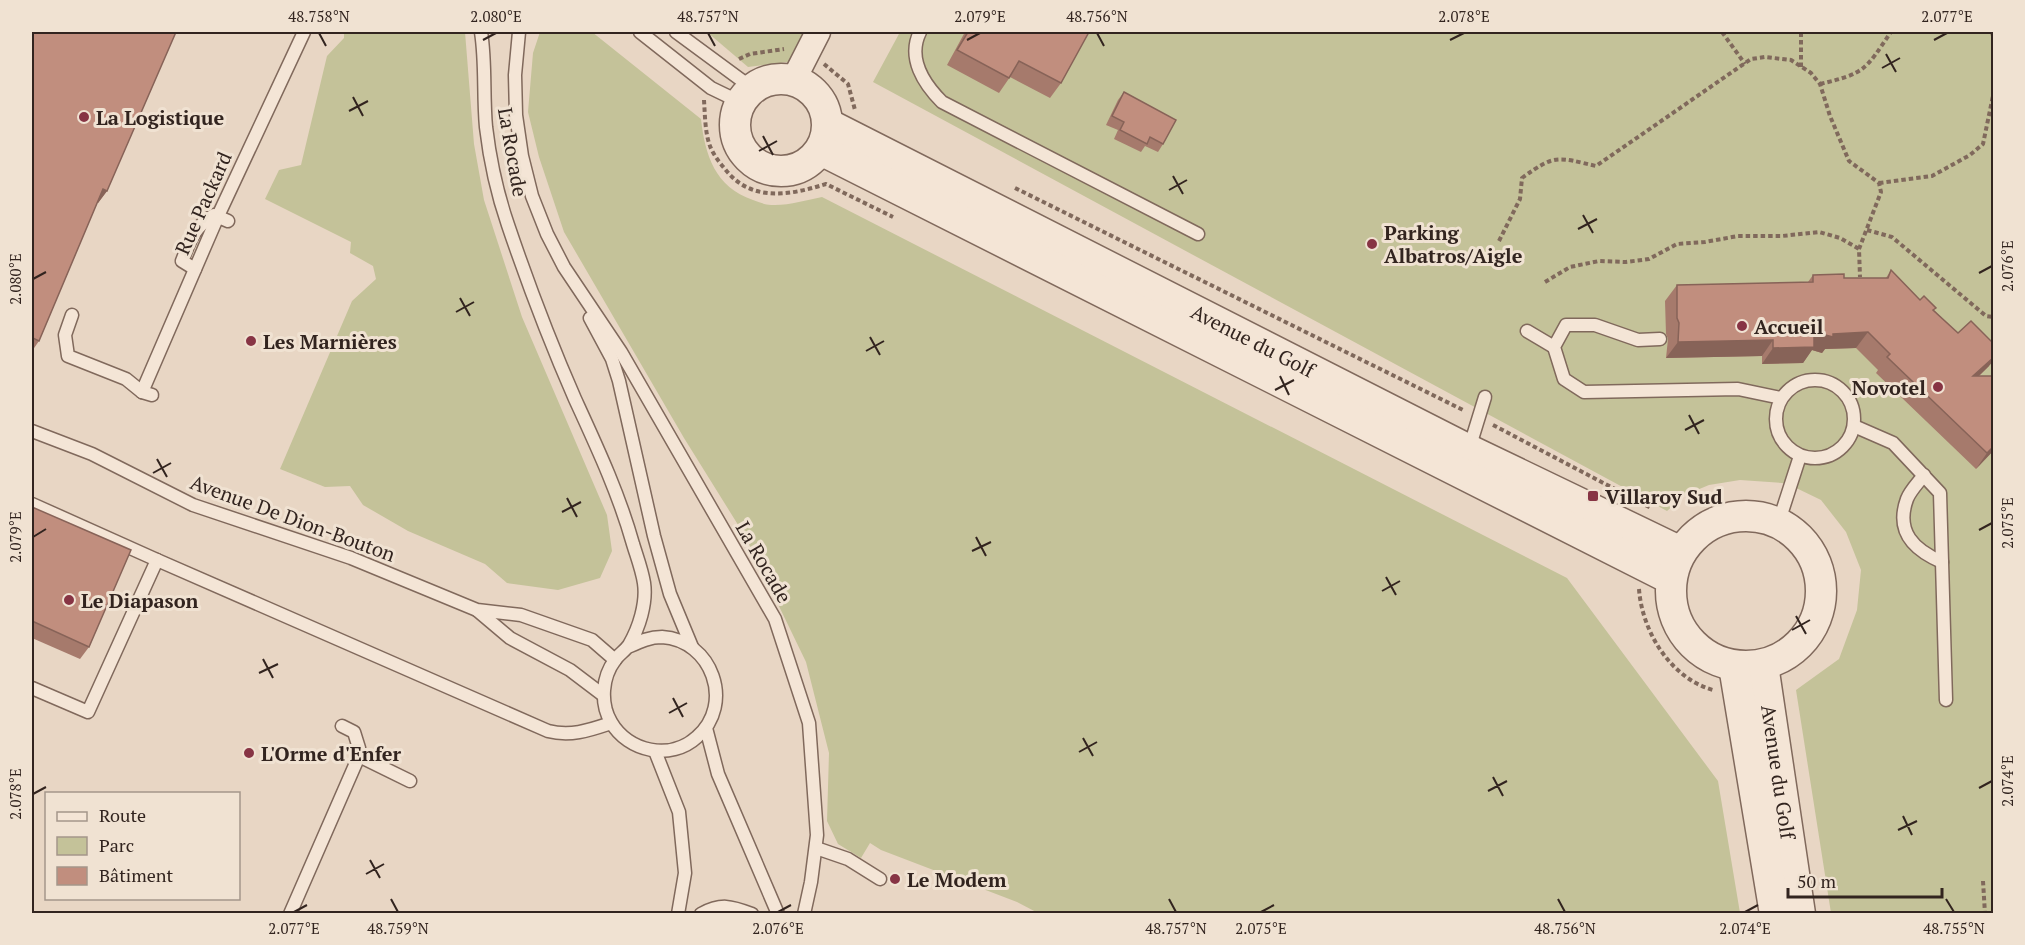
<svg xmlns="http://www.w3.org/2000/svg" width="2025" height="945" font-family="'PT Serif',serif">
<style>
.green{fill:#c4c299}
.lines{fill:none;stroke-linecap:round;stroke-linejoin:round}
.service-casing{stroke:#80695c;stroke-width:15}
.minor-casing{stroke:#80695c;stroke-width:27}
.tertiary-casing{stroke:#80695c;stroke-width:33}
.path{stroke:#80695c;stroke-width:4;stroke-dasharray:4.5 3;stroke-linecap:butt}
.service{stroke:#f4e5d6;stroke-width:12}
.minor{stroke:#f4e5d6;stroke-width:24}
.tertiary{stroke:#f4e5d6;stroke-width:30}
.wall{fill:#a67a6c}
.shaded-wall{fill:#876358}
.building{fill:#c18e7e;stroke:#876358;stroke-width:1.5}
.ticks{fill:none;stroke:#32241f;stroke-width:2}
.poi-dot{fill:#873444;stroke:#f0e2d2;stroke-width:2}
.labels{text-anchor:middle;dominant-baseline:central;stroke-width:6;stroke-linejoin:round;paint-order:stroke}
.poi-label{font-size:20px;font-weight:bold;fill:#32241f;stroke:#f0e2d2;text-anchor:start}
.street-label{font-size:20px;fill:#32241f;stroke:#f0e2d2}
.neatline{fill:none;stroke:#32241f;stroke-width:2}
.ticks-label{font-size:15px;text-anchor:middle;fill:#32241f}
</style>
<rect width="100%" height="100%" fill="#e8d6c4"/>
<g class="green">
<polygon points="344,32 465,32 474,144 484,200 522,317 607,515 612,551 600,578 558,590 507,583 485,564 408,531 363,505 350,486 325,487 280,469 352,301 376,279 373,266 350,253 351,242 265,199 279,170 301,165 327,56 344,38"/>
<path d="M 540,32 L 592,32 L 701,119 C 705,155 715,187 753,200 C 759,202 765,205 771,205 C 788,206 806,200 822,197 L 1567,578 L 1718,781 L 1740,913 L 1038,913 L 1017,902 L 881,850 L 870,843 L 861,858 L 838,844 L 827,821 L 829,753 L 806,662 L 745,536 L 684,438 L 564,232 L 539,157 L 528,112 L 533,53 Z"/>
<polygon points="707,32 809,32 795,61 748,67"/>
<polygon points="900,32 1993,32 1993,913 1831,913 1796,690 1839,659 1857,610 1861,570 1846,532 1821,500 1790,485 1782,483 1740,480 1709,485 1685,495 1667,511 873,82"/>
</g>
<g class="lines">
<defs>
<g id="service">
<path d="M 481,32 C 486,63 483,95 486,127 C 490,161 497,193 508,225 C 528,284 550,342 575,399 C 597,447 619,494 633,544 C 637,557 642,570 644,583 C 647,603 639,628 629,645 C 625,651 619,654 615,660 C 602,677 600,703 611,722 C 628,752 671,761 697,737 C 735,704 712,640 662,637 C 649,637 639,642 628,647"/>
<polyline points="519,32 515,75 516,115 522,156 532,196 547,234 564,267 621,352 775,619 809,723 817,835 811,882 804,914"/>
<polyline points="640,32 711,88 740,102"/>
<polyline points="676,32 752,88"/>
<path d="M 920,32 C 907,58 924,84 942,102 L 1198,234"/>
<path d="M 195,269 L 182,261 C 190,240 194,227 214,215 L 228,221"/>
<polyline points="72,315 65,335 68,356 126,379 142,392 152,395"/>
<polyline points="590,318 612,359 619,381 654,536 670,594 692,647"/>
<polyline points="1527,331 1554,347"/>
<polyline points="1660,339 1638,340 1595,325 1566,325 1554,347 1564,379 1584,392 1738,389 1781,398"/>
<circle cx="1815" cy="419" r="39"/>
<polyline points="142,392 218,216 304,32"/>
<polyline points="1854,426 1893,443 1940,493 1946,700"/>
<polyline points="32,431 92,454 193,505 351,558 477,610 521,615 592,640 615,660"/>
<polyline points="1469,449 1485,397"/>
<path d="M 1924,475 C 1918,483 1910,491 1907,499 C 1895,532 1914,550 1942,562"/>
<polyline points="32,504 157,560 88,712 32,688"/>
<polyline points="1779,521 1800,456"/>
<path d="M 157,560 L 548,731 C 571,737 590,730 611,723"/>
<polyline points="478,611 510,638 570,670 603,695"/>
<polyline points="342,726 354,732 359,748 359,756"/>
<polyline points="706,728 718,774 778,914"/>
<polyline points="655,751 679,812 685,873 678,914"/>
<polyline points="816,848 848,859 880,879"/>
<polyline points="290,914 359,756 410,781"/>
<path d="M 701,914 C 721,903 731,906 752,914"/>
</g>
<polyline id="minor" points="794,79 818,32"/>
<g id="tertiary">
<circle cx="781" cy="125" r="46"/>
<path id="s1" d="M 828,124 L 1469,450 L 1681,552"/>
<polyline points="821,150 1671,579"/>
<circle cx="1746" cy="591" r="75"/>
<path id="s2" d="M 1763,665 L 1800,914"/>
<polyline points="1734,666 1775,914"/>
</g>
</defs>
<use href="#service" class="service-casing"/>
<use href="#minor" class="minor-casing"/>
<use href="#tertiary" class="tertiary-casing"/>
<g class="path">
<polyline points="1722,32 1745,64"/>
<polyline points="1992,32 1994,40"/>
<polyline points="739,59 750,54 784,49"/>
<polyline points="824,64 848,84 855,110"/>
<polyline points="1801,67 1801,32"/>
<path d="M 1820,84 C 1866,73 1865,70 1891,32"/>
<path d="M 704,100 C 705,115 705,133 710,146 C 713,154 719,162 725,169 C 751,203 791,195 826,184 L 893,217"/>
<polyline points="1879,183 1932,176 1970,155 1983,144 1994,91"/>
<polyline points="1015,188 1465,411"/>
<polyline points="1867,230 1892,237 1986,316 1994,317"/>
<path d="M 1499,241 L 1520,199 L 1522,178 C 1555,154 1557,157 1596,166 L 1751,59 L 1765,57 L 1791,60 L 1811,73 L 1820,84 L 1830,116 L 1849,161 L 1879,183 L 1881,192 L 1859,249 L 1860,277"/>
<polyline points="1545,282 1570,267 1599,261 1626,262 1649,259 1677,244 1705,242 1738,236 1782,236 1819,232 1840,238 1859,249"/>
<polyline points="1493,425 1651,508"/>
<path d="M 1639,589 C 1642,631 1670,678 1713,690"/>
<polyline points="1983,881 1985,914"/>
</g>
<use href="#service" class="service"/>
<use href="#minor" class="minor"/>
<use href="#tertiary" class="tertiary"/>
</g>
<g class="wall">
<polygon points="32,32 107,191 98,203 97,203 39,341 32,351"/>
<polygon points="965,32 1089,32 1061,83 1050,98 1010,77 999,93 947,65"/>
<polygon points="1124,92 1163,144 1158,152 1145,146 1141,152 1114,139 1118,130 1106,125 1118,100"/>
<polygon points="1891,270 1920,300 1934,310 1989,366 1979,376 1994,376 1994,450 1976,469 1876,373 1878,370 1856,348 1825,349 1822,353 1812,350 1803,363 1762,364 1762,356 1666,358 1668,339 1666,334 1665,301 1677,285 1808,282 1813,275 1844,278 1886,278"/>
<polygon points="32,507 89,647 80,659 32,638"/>
</g>
<g class="shaded-wall">
<polygon points="103,189 107,191 98,203 94,202"/>
<polygon points="1814,332 1833,334 1868,332 1856,348 1825,349 1822,353 1812,350 1803,363 1762,364 1773,348"/>
<polygon points="1773,340 1762,356 1666,358 1678,342"/>
<polygon points="1994,357 1994,360 1989,366 1962,392 1973,376"/>
<polygon points="1994,446 1994,450 1976,469 1987,453"/>
</g>
<g class="building">
<polygon points="32,32 176,32 107,191 103,189 39,341 33,338 32,342"/>
<polygon points="968,32 1089,32 1061,83 1019,61 1009,78 957,50"/>
<polygon points="1124,92 1176,120 1163,144 1150,137 1147,144 1120,130 1124,122 1112,116"/>
<polygon points="1891,270 1920,300 1924,296 1936,308 1933,310 1958,333 1971,321 1994,344 1994,357 1973,376 1994,376 1994,446 1987,453 1887,357 1890,354 1868,332 1833,334 1833,337 1814,332 1814,347 1773,348 1773,340 1678,342 1679,323 1677,318 1677,285 1813,282 1813,275 1844,274 1844,278 1888,278"/>
<polygon points="32,507 131,550 89,647 32,621"/>
</g>
<path class="ticks" d="M 319,33 L 326,46M 708,33 L 715,46M 1097,33 L 1104,46M 483,40 L 496,33M 967,40 L 980,33M 1450,40 L 1464,33M 1934,40 L 1947,33M 1886,54 L 1896,72M 1882,68 L 1900,58M 353,97 L 363,116M 349,111 L 368,101M 763,136 L 773,155M 759,151 L 777,141M 1173,176 L 1183,194M 1169,190 L 1187,180M 1583,215 L 1593,233M 1578,229 L 1597,219M 1979,273 L 1992,266M 33,279 L 46,272M 460,298 L 470,316M 456,312 L 474,302M 870,337 L 880,355M 866,351 L 884,341M 1280,376 L 1289,395M 1275,390 L 1294,380M 1689,415 L 1699,434M 1685,430 L 1704,420M 157,459 L 167,477M 153,473 L 171,463M 567,498 L 577,517M 562,512 L 581,502M 1979,530 L 1992,523M 33,537 L 46,529M 976,537 L 986,556M 972,551 L 991,542M 1386,577 L 1396,595M 1382,591 L 1400,581M 1796,616 L 1806,634M 1792,630 L 1810,620M 263,659 L 273,678M 259,673 L 278,664M 673,698 L 683,717M 669,713 L 687,703M 1083,738 L 1093,756M 1079,752 L 1097,742M 1493,777 L 1503,796M 1979,788 L 1992,781M 1488,791 L 1507,781M 33,794 L 46,787M 1903,816 L 1912,835M 1898,830 L 1917,821M 370,860 L 380,878M 366,874 L 384,864M 391,899 L 398,912M 1169,899 L 1176,912M 1558,899 L 1565,912M 1946,899 L 1954,912M 294,912 L 307,905M 778,912 L 791,905M 1261,912 L 1274,905M 1745,912 L 1758,905"/>
<g class="poi-dot">
<circle cx="84" cy="117" r="6"/>
<circle cx="1372" cy="244" r="6"/>
<circle cx="1742" cy="326" r="6"/>
<circle cx="251" cy="341" r="6"/>
<circle cx="1938" cy="387" r="6"/>
<rect x="1587" y="490" width="12" height="12" rx="3"/>
<circle cx="69" cy="600" r="6"/>
<circle cx="249" cy="753" r="6"/>
<circle cx="895" cy="879" r="6"/>
</g>
<g class="labels">
<g class="poi-label">
<text x="96" y="117">La Logistique</text>
<text x="1384" y="232">Parking<tspan x="1384" dy="23">Albatros/Aigle</tspan></text>
<text x="1754" y="326">Accueil</text>
<text x="263" y="341">Les Marnières</text>
<text x="1926" y="387" text-anchor="end">Novotel</text>
<text x="1605" y="496">Villaroy Sud</text>
<text x="81" y="600">Le Diapason</text>
<text x="261" y="753">L'Orme d'Enfer</text>
<text x="907" y="879">Le Modem</text>
</g>
<g class="street-label">
<text transform="translate(513 152) rotate(80)">La Rocade</text>
<text transform="translate(203 203) rotate(-66)">Rue Packard</text>
<text stroke="none"><textPath href="#s1" startOffset="477">Avenue du Golf</textPath></text>
<text transform="translate(293 518) rotate(20)">Avenue De Dion-Bouton</text>
<text transform="translate(764 562) rotate(60)">La Rocade</text>
<text stroke="none"><textPath href="#s2" startOffset="108">Avenue du Golf</textPath></text>
</g>
</g>
<rect width="2025" height="945" fill="none" stroke="#f0e2d2" stroke-width="66"/>
<rect x="45" y="792" width="195" height="108" fill="#f0e2d2" stroke="#a4968a" stroke-width="1.5"/>
<rect x="57" y="812" width="30" height="9" fill="#f4e5d6" stroke="#a4968a" stroke-width="1.5"/>
<text x="99" y="822" font-size="18" fill="#32241f">Route</text>
<rect x="57" y="837" width="30" height="18" fill="#c4c299" stroke="#a4968a" stroke-width="1.5"/>
<text x="99" y="852" font-size="18" fill="#32241f">Parc</text>
<rect x="57" y="867" width="30" height="18" fill="#c18e7e" stroke="#a4968a" stroke-width="1.5"/>
<text x="99" y="882" font-size="18" fill="#32241f">Bâtiment</text>
<path d="M1788 888v9h154v-9" fill="none" stroke="#32241f" stroke-width="3"/>
<text x="1797" y="888" font-size="18" fill="#32241f" stroke="#f0e2d2" stroke-width="4.5" paint-order="stroke">50 m</text>
<rect x="33" y="33" width="1959" height="879" class="neatline"/>
<g class="ticks-label">
<text x="319" y="22">48.758°N</text>
<text x="496" y="22">2.080°E</text>
<text x="708" y="22">48.757°N</text>
<text x="980" y="22">2.079°E</text>
<text x="1097" y="22">48.756°N</text>
<text x="1464" y="22">2.078°E</text>
<text x="1947" y="22">2.077°E</text>
<text transform="translate(2008 266) rotate(-90)" y="5">2.076°E</text>
<text transform="translate(16 279) rotate(-90)" y="5">2.080°E</text>
<text transform="translate(2008 523) rotate(-90)" y="5">2.075°E</text>
<text transform="translate(16 537) rotate(-90)" y="5">2.079°E</text>
<text transform="translate(2008 781) rotate(-90)" y="5">2.074°E</text>
<text transform="translate(16 794) rotate(-90)" y="5">2.078°E</text>
<text x="294" y="934">2.077°E</text>
<text x="398" y="934">48.759°N</text>
<text x="778" y="934">2.076°E</text>
<text x="1176" y="934">48.757°N</text>
<text x="1261" y="934">2.075°E</text>
<text x="1565" y="934">48.756°N</text>
<text x="1745" y="934">2.074°E</text>
<text x="1954" y="934">48.755°N</text>
</g>
</svg>
